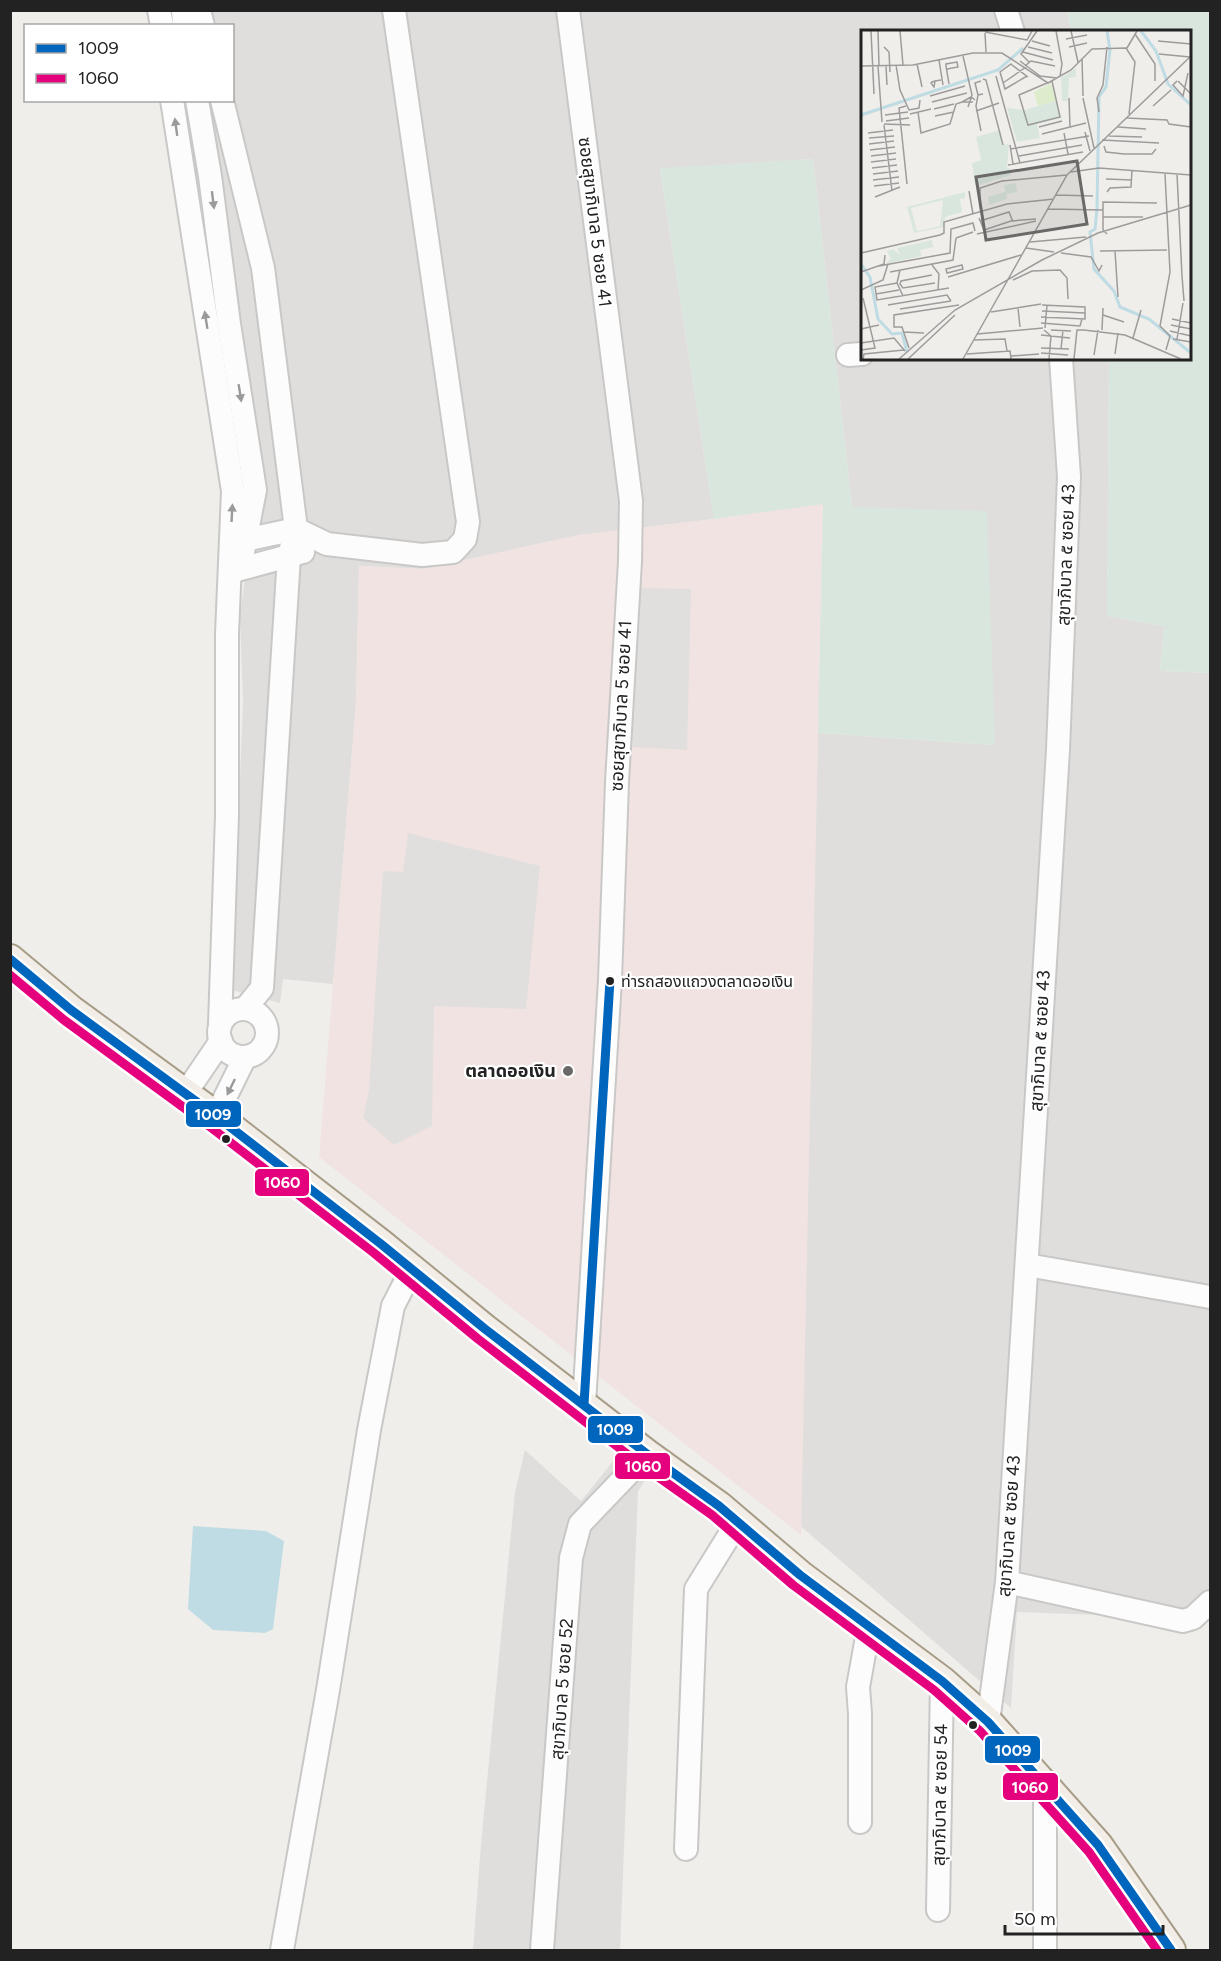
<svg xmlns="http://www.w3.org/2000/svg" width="1221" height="1961" font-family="Figtree,'Noto Sans Thai',sans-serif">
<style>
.residential{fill:#dfdedc}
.commercial{fill:#f1e3e1}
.wetland{fill:#d9e6de}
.parking{fill:#e0dfde}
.water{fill:#bfdbe3}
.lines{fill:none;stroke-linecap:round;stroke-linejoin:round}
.minor-casing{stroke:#c9c8c7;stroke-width:26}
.major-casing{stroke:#a79c86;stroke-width:32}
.minor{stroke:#fdfcfc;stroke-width:22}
.major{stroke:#f3ede7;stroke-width:28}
.bus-1-casing{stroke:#fff;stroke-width:14}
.bus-2-casing{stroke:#fff;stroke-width:14}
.bus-1{stroke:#0065bd;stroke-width:9}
.bus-2{stroke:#e5007d;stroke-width:9}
.oneway{fill:#9a9a9a}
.bus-dot{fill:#222;stroke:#fff;stroke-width:2}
.poi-dot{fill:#6a6968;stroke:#fff;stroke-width:2}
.labels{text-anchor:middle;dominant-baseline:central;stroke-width:4.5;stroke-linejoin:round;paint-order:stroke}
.bus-label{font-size:16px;fill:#222;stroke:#fff;text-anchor:start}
.street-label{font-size:18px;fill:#222;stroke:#fff}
.poi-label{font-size:18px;font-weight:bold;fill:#222;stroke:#fff;text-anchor:end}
.inset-river{fill:none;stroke:#bfdbe3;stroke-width:3}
.inset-road{fill:none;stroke:#9e9c9b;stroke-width:1.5}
.view{fill:#6a6968;fill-opacity:0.15;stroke:#6a6968;stroke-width:3}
.inset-edge{fill:none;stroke:#222;stroke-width:3}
.line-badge{stroke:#fff;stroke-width:2}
.badge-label{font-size:16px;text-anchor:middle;font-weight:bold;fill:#fff}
</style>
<rect width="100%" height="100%" fill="#f0eeeb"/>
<g class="residential">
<polygon points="193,11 1067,11 1071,31 862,32 862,358 1109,359 1107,616 1164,626 1160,671 1210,673 1210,1619 1017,1612 1011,1708 797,1523 818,733 994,745 852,507 813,159 660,169 714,519 579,535 424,569 359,566 356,703 333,984 283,979 280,1003 232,990 243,701 240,617 245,578 207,101 232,100 232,26 195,25"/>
<polygon points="525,1450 581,1501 614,1460 646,1479 638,1491 620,1950 473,1950 481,1844 515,1492"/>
</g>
<polygon class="commercial" points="823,503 801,1535 319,1157 356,703 359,566 424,569 579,535 714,519"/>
<g class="wetland">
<polygon points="1067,11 1210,11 1210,673 1160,671 1164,626 1107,616 1109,359 1190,358 1190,32 1071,31"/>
<polygon points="813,159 852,507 987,511 995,745 818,733 823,504 714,519 660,168"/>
</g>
<g class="parking">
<polygon points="640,588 691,589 687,750 632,747"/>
<polygon points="408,833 540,866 526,1009 434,1006 432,1126 394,1145 363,1118 369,1091 383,871 403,872"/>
</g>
<polygon class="water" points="193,1526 266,1531 284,1541 273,1629 265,1633 213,1630 188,1609"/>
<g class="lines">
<defs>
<g id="minor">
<polyline points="159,10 162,26"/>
<polyline points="183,10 184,26"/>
<polyline points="199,10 203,26"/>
<polyline points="568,10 631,501 630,561 617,782 610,980 584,1404"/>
<polyline points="1006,10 1013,32"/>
<polyline points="172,100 233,491 227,634 227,815 220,1025"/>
<polyline points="197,100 210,176 229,324 255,490 243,552"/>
<polyline points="222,100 263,268 296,529 289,556 262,988 245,1009"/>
<polyline points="848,355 862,354"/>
<polyline points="231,543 296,529 327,544 422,555 453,552 465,539 468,522 394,10"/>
<polyline points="230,572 303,552"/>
<circle cx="243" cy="1033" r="24"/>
<polyline points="185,1094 221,1041"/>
<polyline points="216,1116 245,1057"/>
<polyline points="1027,1265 1210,1297"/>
<polyline points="1007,1582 1183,1621 1193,1618 1210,1602"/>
<polyline points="988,1722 1007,1582 1058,750 1069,477 1061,358"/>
<polyline points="1045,1785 1045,1950"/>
<polyline points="860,1822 860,1714 858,1687 869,1626"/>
<polyline points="686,1849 696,1589 737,1523"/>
<polyline points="938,1910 942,1681"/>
<polyline points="282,1950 328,1690 369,1430 393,1306 412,1269"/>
<polyline points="542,1950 571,1558 580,1524 647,1454"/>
</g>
<polyline id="major" points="10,959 71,1010 216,1116 381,1244 485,1329 647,1454 719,1506 800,1575 942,1681 988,1722 1098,1845 1171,1950"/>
</defs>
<use href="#minor" class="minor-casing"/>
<use href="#major" class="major-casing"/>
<use href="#minor" class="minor"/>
<use href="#major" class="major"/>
<defs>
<g id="bus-1">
<polyline points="10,959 71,1010 216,1116 381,1244 485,1329 647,1454 719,1506 800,1575 942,1681 988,1722 1098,1845 1171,1950"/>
<polyline points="584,1404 610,980"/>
</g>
<polyline id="bus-2" points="10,975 64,1020 209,1126 374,1253 478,1339 640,1464 712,1515 793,1585 934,1690 980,1731 1089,1852 1157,1950"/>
</defs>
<use href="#bus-1" class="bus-1-casing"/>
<use href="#bus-2" class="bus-2-casing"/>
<use href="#bus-1" class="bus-1"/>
<use href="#bus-2" class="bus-2"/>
</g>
<defs><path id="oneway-solid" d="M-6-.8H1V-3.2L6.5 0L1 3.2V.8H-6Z" transform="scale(1.5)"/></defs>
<g class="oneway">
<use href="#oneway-solid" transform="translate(176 127) rotate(-98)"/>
<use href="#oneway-solid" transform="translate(213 200) rotate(83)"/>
<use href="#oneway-solid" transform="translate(206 320) rotate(-99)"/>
<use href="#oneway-solid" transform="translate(240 393) rotate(81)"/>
<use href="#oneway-solid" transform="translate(232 513) rotate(-87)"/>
<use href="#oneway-solid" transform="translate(231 1087) rotate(116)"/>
</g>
<g class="bus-dot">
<circle cx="610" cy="981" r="5"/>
<circle cx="226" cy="1139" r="5"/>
<circle cx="973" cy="1725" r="5"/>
</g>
<circle class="poi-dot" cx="568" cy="1071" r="6"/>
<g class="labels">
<g class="bus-label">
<text x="621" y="981">ท่ารถสองแถวงตลาดออเงิน</text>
</g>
<g class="street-label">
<text transform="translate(595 222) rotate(83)">ซอยสุขาภิบาล 5 ซอย 41</text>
<text transform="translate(1066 555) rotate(-88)">สุขาภิบาล ๕ ซอย 43</text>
<text transform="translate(621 706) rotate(-87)">ซอยสุขาภิบาล 5 ซอย 41</text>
<text transform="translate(1040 1041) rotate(-87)">สุขาภิบาล ๕ ซอย 43</text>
<text transform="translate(1009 1526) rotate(-86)">สุขาภิบาล ๕ ซอย 43</text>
<text transform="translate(562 1689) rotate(-86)">สุขาภิบาล 5 ซอย 52</text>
<text transform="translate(940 1795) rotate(-89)">สุขาภิบาล ๕ ซอย 54</text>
</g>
<g class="poi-label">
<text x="556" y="1071">ตลาดออเงิน</text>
</g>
</g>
<g transform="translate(861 30)">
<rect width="330" height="330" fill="#f0eeeb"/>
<path d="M 190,53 L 195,71 L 177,76 L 173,62 Z" fill="#ddeccb"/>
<path d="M 215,38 L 215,47 L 208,48 L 207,71 L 201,71 L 200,48 ZM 195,71 L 201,88 L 176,94 L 179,108 L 156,112 L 146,78 L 163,80 ZM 139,100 L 141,115 L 148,114 L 146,138 L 149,138 L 150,145 L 114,156 L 111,133 L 120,130 L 115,107 ZM 155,153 L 156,162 L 145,164 L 146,169 L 128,175 L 127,167 L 144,162 L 143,155 ZM 104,162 L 104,168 L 99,169 L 101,182 L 84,187 L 82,197 L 53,203 L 46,177 ZM 82,170 L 79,196 L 56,201 L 50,178 ZM 71,210 L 72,217 L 59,220 L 61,226 L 24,234 L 30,229 L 26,221 L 32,219 L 39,225 L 36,218 Z" fill="#d9e6de" fill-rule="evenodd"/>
<path class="inset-river" d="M 246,1 L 249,20 L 245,57 L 238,67 L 236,179 L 234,199 L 229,202 L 233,239 L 253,261 L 259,277 L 288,289 L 330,323M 280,1 L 295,21 L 307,54 L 330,75M 0,85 L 137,40 L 162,18M 0,234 L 9,247 L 17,289 L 31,304 L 41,303 L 46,322"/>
<path class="inset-road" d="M 10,1 L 13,64M 17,1 L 18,36M 39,1 L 42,35M 195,1 L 201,34 L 199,46M 210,1 L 217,32M 124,2 L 166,10 L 171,1M 124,3 L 125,22M 274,4 L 294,34 L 294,51M 205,9 L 226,5M 171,11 L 189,16M 297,11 L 330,14M 23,17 L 28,22 L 29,42M 167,17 L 191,23M 208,17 L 226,13M 266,18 L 276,1M 162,22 L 192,30M 298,24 L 329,27M 102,26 L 111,65 L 107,77M 221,28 L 222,66M 78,30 L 82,55M 159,31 L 179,46 L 196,48M 168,32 L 160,24 L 176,1M 56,34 L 61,57M 35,35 L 39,60 L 48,80 L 58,78 L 59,70M 165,35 L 170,31 L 194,36M 0,36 L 52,35 L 112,23 L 141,23 L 187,53 L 210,40 L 231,19 L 265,18 L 274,32 L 268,84M 17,36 L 21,92M 25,36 L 26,55M 86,39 L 97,37 L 96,32 L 85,34 L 85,36 L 88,54M 135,46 L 159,133M 166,46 L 144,59 L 139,42 L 150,34 L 151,35 L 167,47M 122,49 L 125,50 L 142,115M 74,51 L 73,57 L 70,53 L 71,52 L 74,51 L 80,50M 316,51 L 312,55 L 322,66 L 327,43M 317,51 L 330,64M 142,53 L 165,37M 186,53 L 158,65 L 167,95 L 199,87 L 191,51M 117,65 L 114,53 L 120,51M 69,66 L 104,56M 208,68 L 209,97M 222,68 L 233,118M 71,72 L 106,63M 112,72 L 101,72 L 110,67 L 114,70M 45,76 L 38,78 L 46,154M 292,76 L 310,60M 73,79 L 93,74M 115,81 L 138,73M 57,82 L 60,103 L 89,94 L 95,74 L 101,72M 238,82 L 236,68 L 242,55 L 246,17M 49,84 L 70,79M 24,85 L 47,82M 74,86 L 93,82M 266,88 L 306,90 L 308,94 L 330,97M 25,91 L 48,88M 23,94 L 49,95M 23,95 L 31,161M 178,97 L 201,91M 257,97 L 285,99M 120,101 L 115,76 L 117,65 L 122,64M 224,102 L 229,121M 7,103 L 32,100M 203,103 L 207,124M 181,104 L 225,93M 248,106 L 281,107M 8,108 L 33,106M 241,110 L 298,113M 8,114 L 33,111M 149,115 L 152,134M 243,116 L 245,122 L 263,124 L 291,124 L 295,119M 149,119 L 228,106M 9,120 L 34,117M 10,126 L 35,123M 158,126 L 221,115M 10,132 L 35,129M 147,135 L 222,122M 11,138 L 36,135M 210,142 L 238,138 L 330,145M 12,144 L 37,141M 304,144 L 309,242 L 299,296 L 309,306 L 305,320M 316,144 L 321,246M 245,149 L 271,150M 12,150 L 38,147M 13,156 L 38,153M 108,161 L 112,184M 246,162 L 249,158 L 270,157 L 271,140M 195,165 L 232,166M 14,167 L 39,157M 119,174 L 119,158 L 141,151 L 206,145M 187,179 L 242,180M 242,187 L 282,187M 118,188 L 123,200 L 150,191 L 175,189M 119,191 L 148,182 L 152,192M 116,204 L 175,191M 246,204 L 242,200 L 242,172 L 296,173M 95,208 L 112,202M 169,212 L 225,207M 165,218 L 193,222M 239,221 L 306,220M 254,221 L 257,267M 0,223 L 79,205 L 83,203 L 83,192 L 146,174 L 193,169M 200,223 L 230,227 L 238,241 L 241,235M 71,235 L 78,244 L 77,260M 101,235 L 102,239 L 86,243 L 85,239 ZM 18,236 L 89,223 L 90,199 L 112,193 L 114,201M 39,240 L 36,253 L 42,266M 0,242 L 23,234 L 24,225M 29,242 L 92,230 L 95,208M 71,245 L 40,251 L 39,254 L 42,258 L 74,253M 321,246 L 323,271M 87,247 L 160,225M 152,250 L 171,241 L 199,240 L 206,248 L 207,269M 36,253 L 14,257 L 16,270 L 88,258M 0,260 L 22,250 L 27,234M 15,264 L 38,260M 27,275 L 86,265 L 90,271M 157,278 L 159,297M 39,279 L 90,271M 181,281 L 224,283M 130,282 L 180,274M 242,285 L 263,292M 180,287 L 224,289 L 224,277 L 181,275M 311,289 L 330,293M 180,293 L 219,296 L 221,289M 310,295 L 330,299M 184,298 L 186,275M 0,299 L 18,295M 183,300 L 190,306 L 188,329M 190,300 L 210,301M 241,300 L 242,278M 309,301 L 330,306M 43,302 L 63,303M 116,304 L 182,298M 180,305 L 209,308M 272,308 L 280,280M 312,309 L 330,312M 316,309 L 322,273M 113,310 L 144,309 L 146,321M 0,313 L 33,308 L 44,321M 48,318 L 41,297 L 33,297 L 33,285 L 98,275M 180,318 L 208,319M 200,319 L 202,300M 0,320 L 14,318 L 2,268M 180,323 L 207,325M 106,324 L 149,321 L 150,329M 254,324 L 257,303M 233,325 L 237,300M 150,326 L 178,324M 2,329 L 3,324 L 43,320M 38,329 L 94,280 L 181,230 L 237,203 L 330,175M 47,329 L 94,285M 102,329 L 206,145 L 330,26M 213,329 L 216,300 L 223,300 L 264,305 L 320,329"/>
<path class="view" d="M 216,131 L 226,194 L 125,210 L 115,147 Z"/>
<rect width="330" height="330" class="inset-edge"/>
</g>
<g class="line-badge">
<rect x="185" y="1100" width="57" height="28" rx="6" fill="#0065bd"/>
<rect x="254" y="1168" width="56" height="29" rx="6" fill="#e5007d"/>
<rect x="587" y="1415" width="57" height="29" rx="6" fill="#0065bd"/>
<rect x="614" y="1452" width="57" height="28" rx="6" fill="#e5007d"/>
<rect x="984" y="1735" width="57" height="29" rx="6" fill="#0065bd"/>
<rect x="1002" y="1772" width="57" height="29" rx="6" fill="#e5007d"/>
</g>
<g class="badge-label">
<text x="213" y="1120">1009</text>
<text x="282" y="1188">1060</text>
<text x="615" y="1435">1009</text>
<text x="643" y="1472">1060</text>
<text x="1013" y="1756">1009</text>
<text x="1030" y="1793">1060</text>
</g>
<rect width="1221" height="1961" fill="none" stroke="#222222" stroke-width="24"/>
<rect x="24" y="24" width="210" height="78" fill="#ffffff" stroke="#a7a7a7" stroke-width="1.5"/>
<rect x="36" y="44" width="30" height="9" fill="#0065bd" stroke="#a7a7a7" stroke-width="1.5"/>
<text x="78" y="54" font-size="18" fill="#222222">1009</text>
<rect x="36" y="74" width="30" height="9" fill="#e5007d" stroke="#a7a7a7" stroke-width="1.5"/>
<text x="78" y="84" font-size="18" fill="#222222">1060</text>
<path d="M1005 1925v9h158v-9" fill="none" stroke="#222222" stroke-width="3"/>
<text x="1014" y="1925" font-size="18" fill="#222222" stroke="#ffffff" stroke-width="4.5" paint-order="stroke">50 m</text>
</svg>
